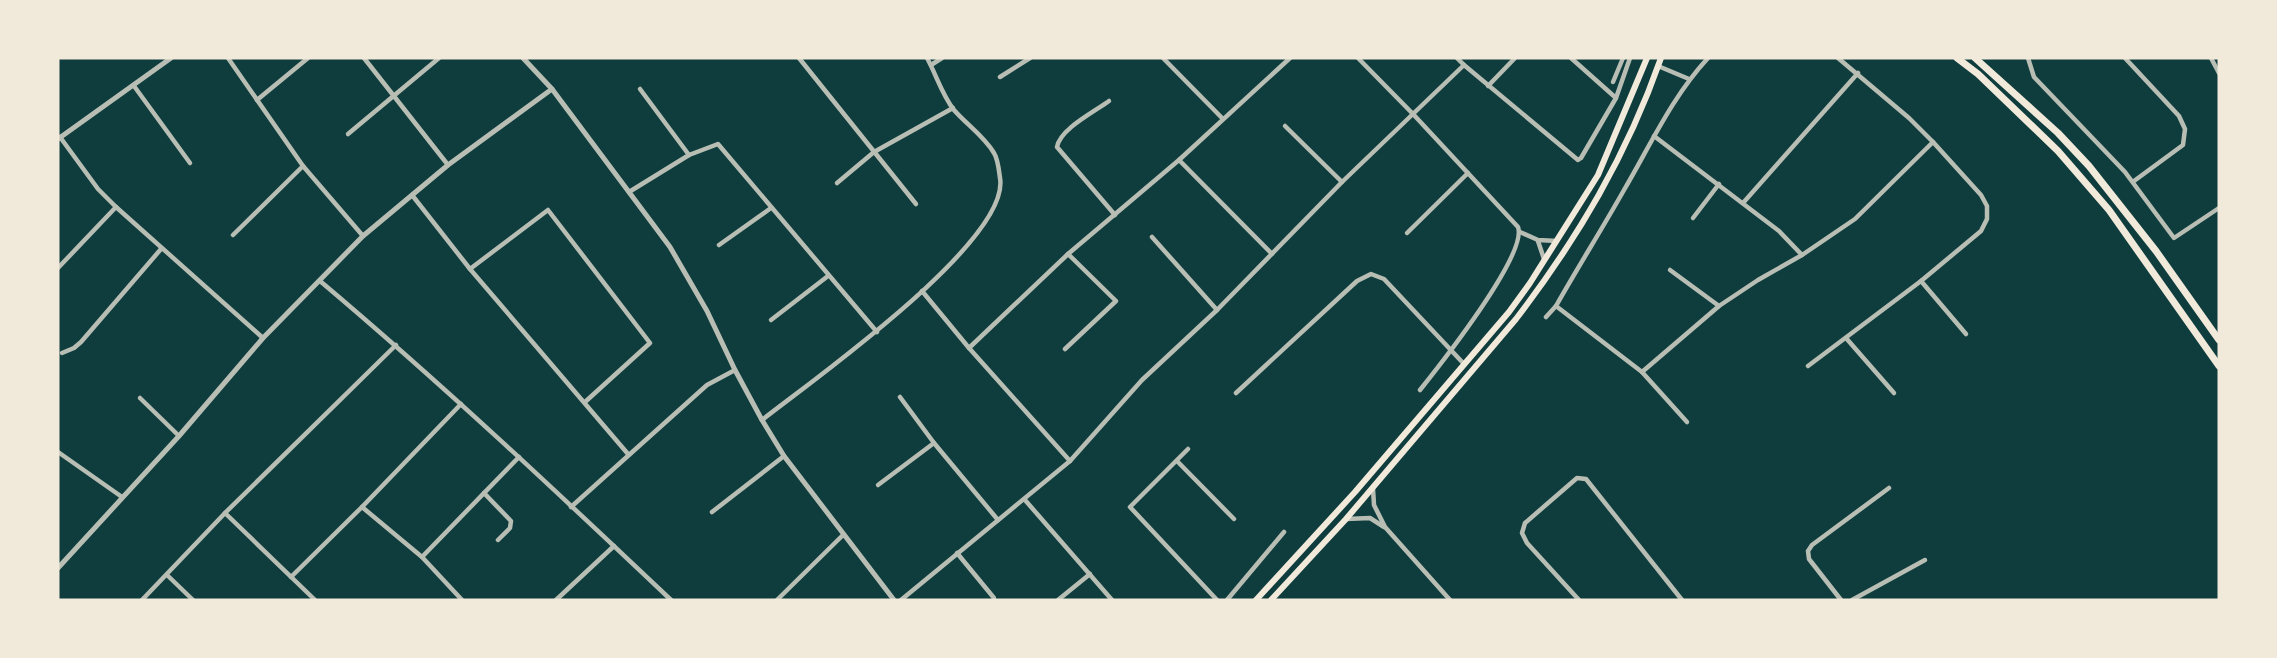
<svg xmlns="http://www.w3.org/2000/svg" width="2277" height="658" font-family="Arial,sans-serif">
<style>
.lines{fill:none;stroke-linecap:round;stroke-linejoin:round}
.minor{stroke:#b8beb3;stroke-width:4.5}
.tertiary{stroke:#b8beb3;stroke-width:5}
.secondary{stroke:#f1e9da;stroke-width:6}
.primary{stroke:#f1e9da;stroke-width:7}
</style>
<rect width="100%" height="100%" fill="#0f3d3e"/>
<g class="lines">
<g class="minor">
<polyline points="228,58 303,166 363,236"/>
<polyline points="364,58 448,165"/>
<polyline points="799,58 916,204"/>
<polyline points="1163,58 1223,119"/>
<path d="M 1358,58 L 1413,114 L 1518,227 C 1528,254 1440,365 1420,390"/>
<polyline points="1457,58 1464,65 1578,160 1581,158 1616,98 1630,58"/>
<polyline points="1571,58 1616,98"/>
<polyline points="2028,58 2034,77 2125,172 2174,238 2219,208"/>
<polyline points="2125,58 2179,116 2185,129 2183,145 2134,181"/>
<polyline points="2211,58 2219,73"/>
<polyline points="931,65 942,58"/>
<polyline points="1658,66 1689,79"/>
<polyline points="1000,77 1030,58"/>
<polyline points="1613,82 1623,58"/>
<polyline points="134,86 190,163"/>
<polyline points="1488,86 1515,58"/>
<polyline points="640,89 689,155"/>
<polyline points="257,100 308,58"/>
<path d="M 1109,101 C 1094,112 1060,129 1057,147 L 1115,215"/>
<polyline points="1285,126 1342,182"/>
<polyline points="348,134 439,58"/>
<polyline points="1654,136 1779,231 1802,255"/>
<polyline points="60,137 98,189 116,207 263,338"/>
<polyline points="1179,160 1272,254"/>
<polyline points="837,183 874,152 953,108"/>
<polyline points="629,192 689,155 718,144 877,332"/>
<polyline points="412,195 470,269 628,454"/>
<polyline points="1743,203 1858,73"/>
<polyline points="1693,218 1719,184"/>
<polyline points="1520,232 1538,240 1557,241"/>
<polyline points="1407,233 1468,173"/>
<polyline points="233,235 303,166"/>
<polyline points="1152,237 1217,310"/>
<polyline points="1538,241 1544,259"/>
<polyline points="719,245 771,208"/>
<polyline points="58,268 116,207"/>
<polyline points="470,269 548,210 650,343 585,402"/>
<polyline points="1670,270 1719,306"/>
<path d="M 320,281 C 441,383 556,491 671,600"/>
<polyline points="1921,281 1966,334"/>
<polyline points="922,291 969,348 1070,461"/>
<polyline points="1556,306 1642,372 1719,306 1758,280 1802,255 1855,219 1933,142"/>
<path d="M 1546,317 L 1556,306 C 1578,267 1602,229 1624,190 C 1651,144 1672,97 1708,58"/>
<polyline points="771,320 828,276"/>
<polyline points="1846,338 1894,393"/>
<polyline points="969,348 1068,254 1179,160 1290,58"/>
<polyline points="1065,349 1116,301 1068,254"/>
<polyline points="62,353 74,348 81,342 161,249"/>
<polyline points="1808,366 1921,281 1981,231 1987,219 1987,206 1981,195 1933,142 1909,118 1838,58"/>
<polyline points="1642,372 1687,422"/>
<polyline points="1236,393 1357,281 1371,274 1384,279 1464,364"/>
<polyline points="900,397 934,443 998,520"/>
<polyline points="140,398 179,436"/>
<path d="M 762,420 C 810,382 1011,241 1000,178 C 999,171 998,159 994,153 C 984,136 966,124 954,110 C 942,95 936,74 927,58"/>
<polyline points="1188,449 1130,507 1217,600"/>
<polyline points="58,452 122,497"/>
<polyline points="1177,461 1234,519"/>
<polyline points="878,485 934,443"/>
<polyline points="1373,489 1374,505 1385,527 1450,600"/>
<polyline points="484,493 511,521 510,528 498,540"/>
<polyline points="1025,500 1112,600"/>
<polyline points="362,507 422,557 462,600"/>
<polyline points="571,507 707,385 735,370"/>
<polyline points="712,512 784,456"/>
<polyline points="225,513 315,600"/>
<polyline points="1346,519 1370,518 1384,527"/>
<polyline points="957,553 994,598"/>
<polyline points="422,557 519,457"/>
<polyline points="167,575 193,600"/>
<polyline points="291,577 362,507 461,404"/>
<polyline points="142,600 225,513 396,345"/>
<polyline points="556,600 614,546"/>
<polyline points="777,600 843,535"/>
<polyline points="901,600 1070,461 1142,380 1217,310 1342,182 1464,65"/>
<polyline points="1058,600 1090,574"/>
<polyline points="1227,600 1284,532"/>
<polyline points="1579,600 1527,543 1522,533 1525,523 1577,478 1586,479 1682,600"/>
<polyline points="1841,600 1809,559 1808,551 1812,545 1889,488"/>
<polyline points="1852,600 1925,560"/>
</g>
<g class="tertiary">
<polyline points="523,58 552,89 670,247 707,311 735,370 762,420 784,456 894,600"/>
<polyline points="58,139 171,58"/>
<polyline points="58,568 179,436 263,338 363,236 448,165 552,89"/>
</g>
<g class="secondary">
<polyline points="1256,600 1355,492 1509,312 1530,283 1598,175 1647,58"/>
<path d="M 1271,600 L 1346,519 L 1516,319 C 1578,238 1627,155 1661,58"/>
</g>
<g class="primary">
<polyline points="1957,58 1978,74 2058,151 2109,210 2219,366"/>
<polyline points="1975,58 2058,133 2089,166 2156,251 2219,340"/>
</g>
</g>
<rect width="2277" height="658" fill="none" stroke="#f1e9da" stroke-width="119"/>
</svg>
